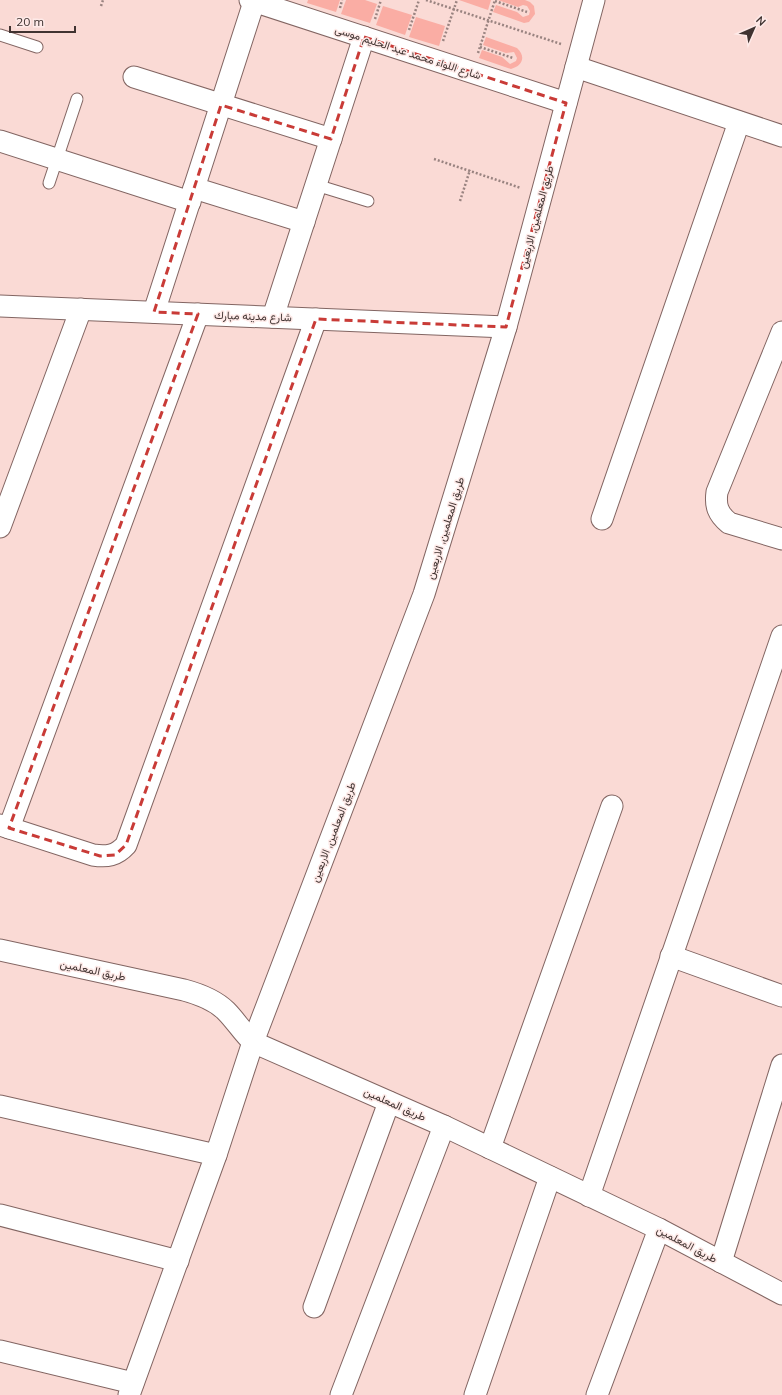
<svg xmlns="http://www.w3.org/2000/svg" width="782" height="1395" font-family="Mulish,Vazirmatn,sans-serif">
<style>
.green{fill:#faada4}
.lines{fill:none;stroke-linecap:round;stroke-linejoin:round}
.service-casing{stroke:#826562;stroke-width:13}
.minor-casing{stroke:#826562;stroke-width:23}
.path{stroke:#998380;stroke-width:2.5;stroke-dasharray:2 2;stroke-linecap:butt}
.service{stroke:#fff;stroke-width:11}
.minor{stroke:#fff;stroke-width:21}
.marked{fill:none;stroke:#c93b37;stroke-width:3;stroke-dasharray:8 5;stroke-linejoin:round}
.labels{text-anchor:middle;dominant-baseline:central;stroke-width:3;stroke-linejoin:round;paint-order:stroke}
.street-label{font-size:11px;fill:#403331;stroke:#feeae8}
</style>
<rect width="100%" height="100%" fill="#fadad5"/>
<g class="green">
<polygon points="308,0 340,0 336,12 307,3"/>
<polygon points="346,0 365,0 377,4 370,23 341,14"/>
<polygon points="459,0 491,0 488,10"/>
<polygon points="498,0 525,0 530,2 534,6 535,14 529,22 524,23 493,12 496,5 517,12 523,17 529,15 530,11 527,6 523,5 518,7"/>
<polygon points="383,6 412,15 405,35 376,25"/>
<polygon points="416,17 445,26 439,46 409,37"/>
<path d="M 486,37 L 517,48 C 526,56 523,66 511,69 L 479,58 L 482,50 L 502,57 L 510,64 L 516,61 L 517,58 L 514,52 L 506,53 L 483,45 Z"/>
</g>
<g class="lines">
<defs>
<g id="service">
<polyline points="0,35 37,47"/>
<polyline points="49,183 77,99"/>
<polyline points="316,185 368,201"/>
</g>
<g id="minor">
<polyline points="250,0 566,103"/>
<polyline points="576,67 782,136"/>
<polyline points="134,77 331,139"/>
<polyline points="0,141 190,202"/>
<polyline points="194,188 304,222"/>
<polyline points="0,306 506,327"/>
<polyline points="154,312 254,2"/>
<polyline points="273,317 364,37"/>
<path d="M 782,332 L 717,492 C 715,506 718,514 729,523 L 782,539"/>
<polyline points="602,519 739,122"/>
<polyline points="0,527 81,309"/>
<path d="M 0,825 L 93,855 C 107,857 116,856 126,845 L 316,319"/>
<polyline points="9,828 198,314"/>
<path d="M 0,950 L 184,990 C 199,994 215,1000 226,1011 C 236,1021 243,1033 253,1042 L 444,1126 L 659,1229 L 782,1294"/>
<polyline points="671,956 782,996"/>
<polyline points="0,1106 216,1155"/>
<polyline points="490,1148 612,806"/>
<polyline points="589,1196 782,636"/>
<polyline points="0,1215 178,1261"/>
<polyline points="721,1262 782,1065"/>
<polyline points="314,1307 389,1102"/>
<polyline points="0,1351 133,1383"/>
<polyline points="129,1395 216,1155 253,1042 424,594 506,327 594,0"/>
<polyline points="341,1395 444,1126"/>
<polyline points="475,1395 550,1177"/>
<polyline points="597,1395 659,1229"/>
</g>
</defs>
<use href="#service" class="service-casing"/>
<use href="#minor" class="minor-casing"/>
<g class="path">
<polyline points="426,0 561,44"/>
<polyline points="495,1 527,12"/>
<polyline points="101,6 103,0"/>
<polyline points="340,8 342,0"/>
<polyline points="375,19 381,0"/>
<polyline points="409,30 419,0"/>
<polyline points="443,41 457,0"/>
<polyline points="480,47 513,58"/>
<polyline points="478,53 495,0"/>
<polyline points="434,159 521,188"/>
<polyline points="460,201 470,170"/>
</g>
<use href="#service" class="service"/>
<use href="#minor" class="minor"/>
</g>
<path class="marked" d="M 364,37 L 566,103 L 506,327 L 316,319 L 126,845 L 115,855 L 100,856 L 9,828 L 198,314 L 154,312 L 221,105 L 331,139 Z"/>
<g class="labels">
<g class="street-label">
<text transform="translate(408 52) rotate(18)">شارع اللواء محمد عبد الحليم موسى</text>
<text transform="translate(536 217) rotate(-75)">طريق المعلمين, الاربعين</text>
<text transform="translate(253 316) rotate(2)">شارع مدينه مبارك</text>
<text transform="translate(445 528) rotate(-73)">طريق المعلمين, الاربعين</text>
<text transform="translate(333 832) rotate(-69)">طريق المعلمين, الاربعين</text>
<text transform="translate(93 970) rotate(12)">طريق المعلمين</text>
<text transform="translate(395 1104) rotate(24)">طريق المعلمين</text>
<text transform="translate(687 1244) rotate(28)">طريق المعلمين</text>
</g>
</g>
<g transform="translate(754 28) rotate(45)" stroke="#feeae8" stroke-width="3" paint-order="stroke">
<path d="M0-3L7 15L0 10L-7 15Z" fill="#403331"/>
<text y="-6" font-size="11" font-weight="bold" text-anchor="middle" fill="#403331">N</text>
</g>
<path d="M10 26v6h65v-6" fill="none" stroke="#403331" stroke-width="2"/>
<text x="16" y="26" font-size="12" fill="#403331" stroke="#feeae8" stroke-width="3" paint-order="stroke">20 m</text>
</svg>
